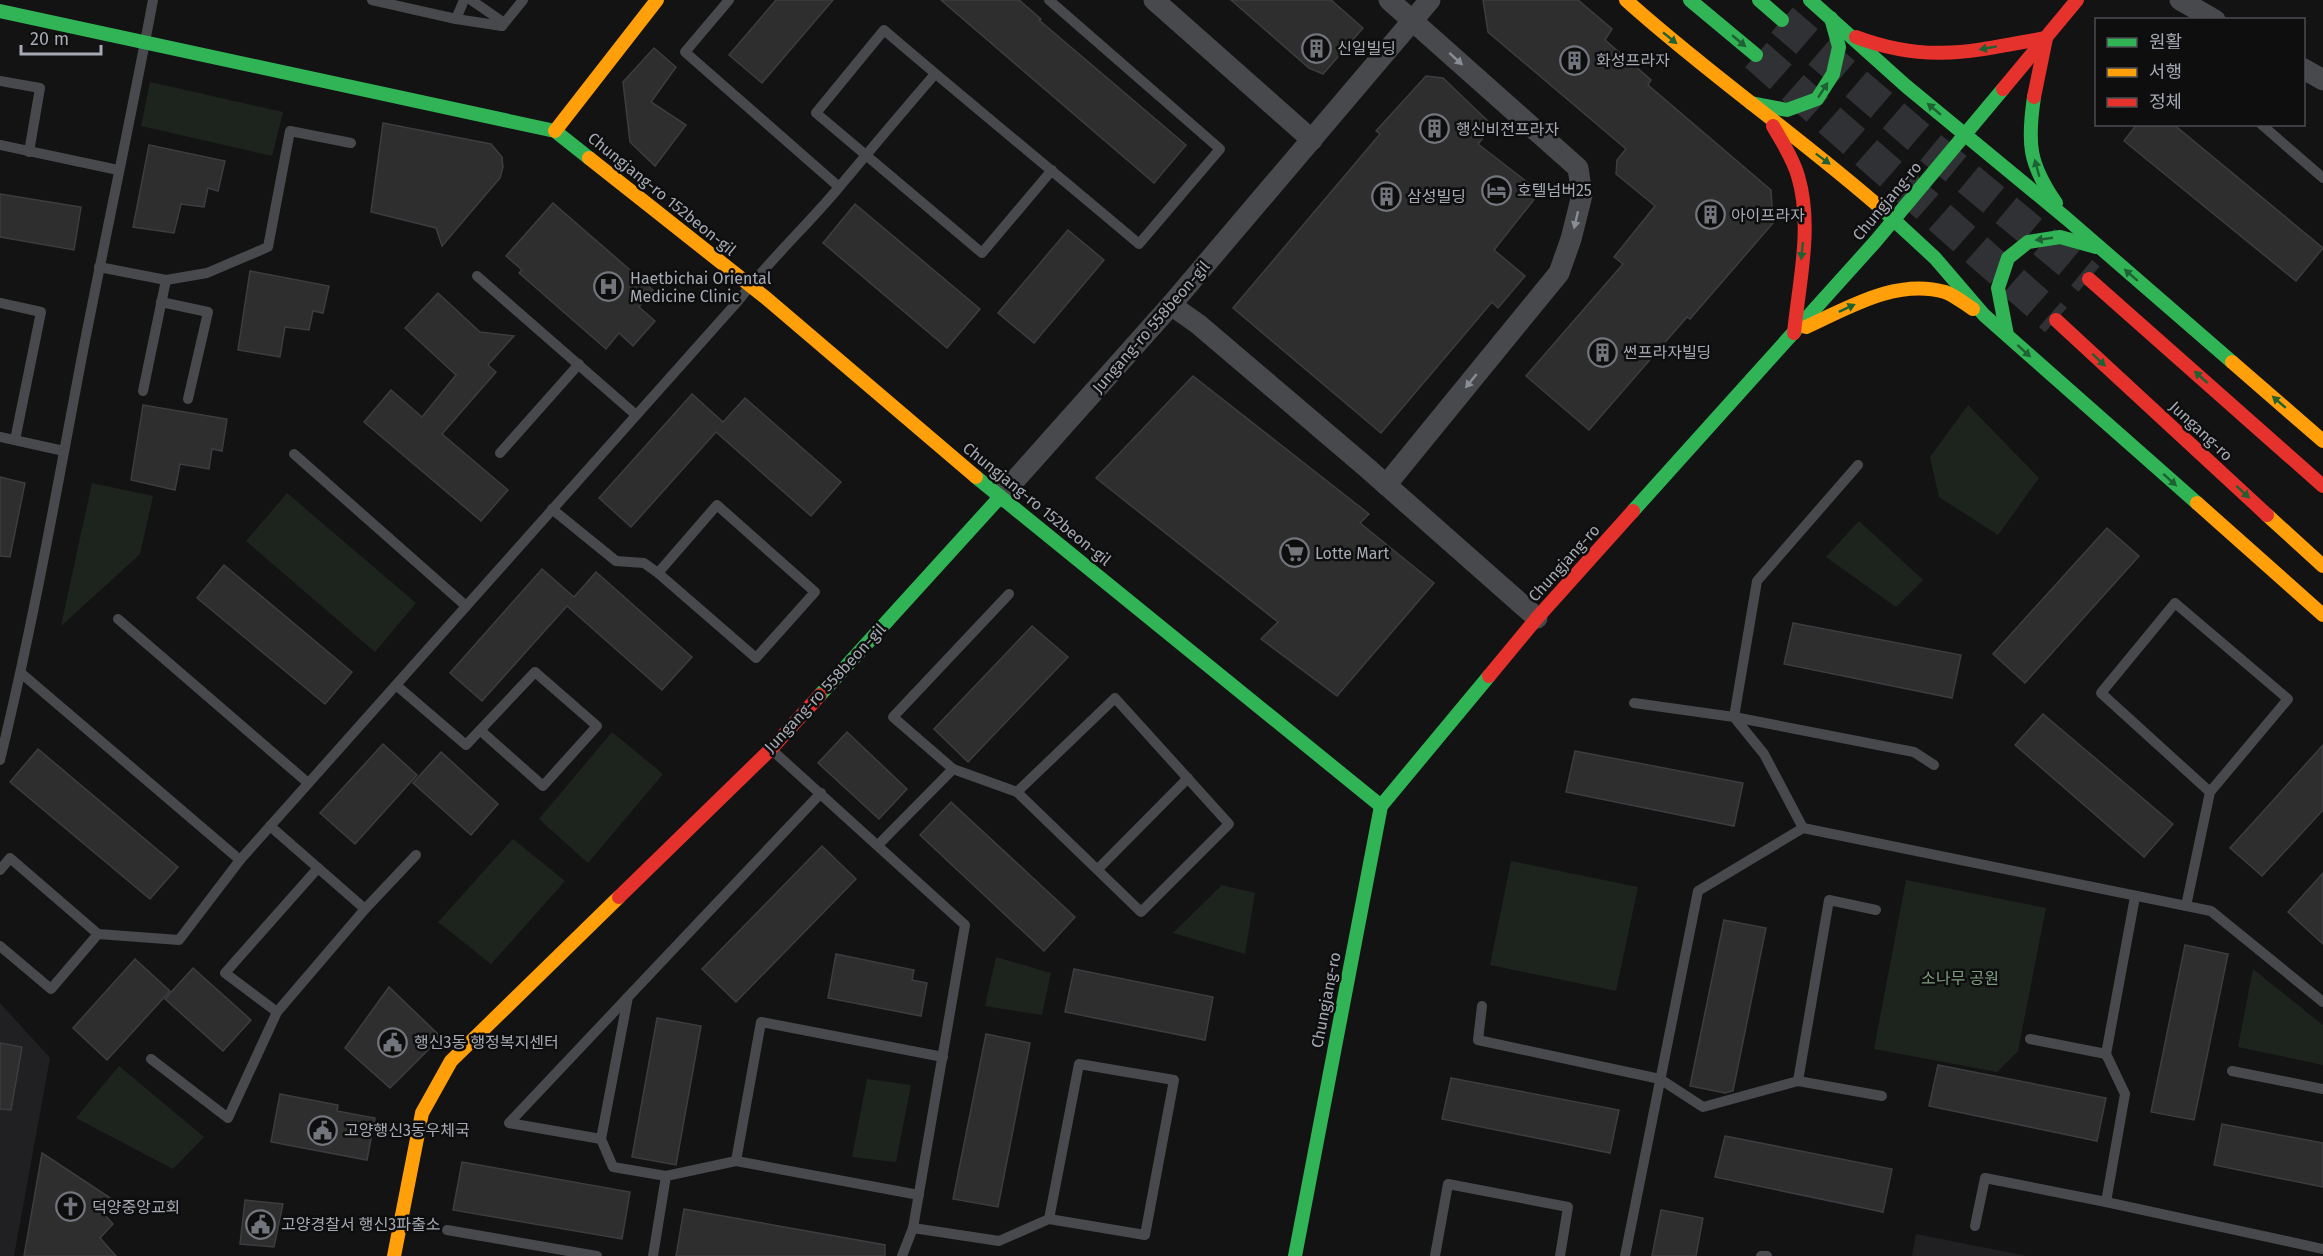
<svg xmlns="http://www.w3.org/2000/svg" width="2323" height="1256" font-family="'Fira Sans','Noto Sans KR',sans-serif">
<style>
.built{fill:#202022}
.green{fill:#1d241e}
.building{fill:#2e2e2f;stroke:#3c3d40;stroke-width:1.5}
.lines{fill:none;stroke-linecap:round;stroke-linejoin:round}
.primary-tunnel{stroke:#303134;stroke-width:33;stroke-dasharray:33 16;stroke-linecap:butt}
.lane{stroke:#48494c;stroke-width:10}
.street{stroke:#48494c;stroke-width:21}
.fast{stroke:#30b455;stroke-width:14}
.slow{stroke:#ff9f0a;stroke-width:14}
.jam{stroke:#e5322d;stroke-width:14}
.oneway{fill:#1f6132}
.oneway2{fill:#898d95}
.labels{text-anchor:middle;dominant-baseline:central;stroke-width:5;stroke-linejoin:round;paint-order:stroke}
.poi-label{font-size:16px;fill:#a5aab4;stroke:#0e0e0f;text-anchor:start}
.street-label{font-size:16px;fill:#a5aab4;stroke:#0e0e0f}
.park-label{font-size:16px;fill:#7e9d80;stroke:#0e0e0f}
</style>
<rect width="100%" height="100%" fill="#131314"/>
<g class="built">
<polygon points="0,1003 50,1058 14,1256 0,1256"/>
<polygon points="1916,1234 2027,1256 1912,1256"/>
</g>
<g class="green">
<polygon points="150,82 283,112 272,156 141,126"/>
<polygon points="1968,405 2039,478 1998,535 1939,497 1930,457"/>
<polygon points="92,483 153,496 140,554 61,626"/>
<polygon points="287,493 416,603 375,652 246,541"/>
<polygon points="1859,521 1923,580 1896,607 1826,557"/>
<polygon points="612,732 663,774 588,863 539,819"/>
<polygon points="513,839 565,881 491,964 438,922"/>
<polygon points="1511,861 1638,887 1616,991 1490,965"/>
<polygon points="1906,880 2046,908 2018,1051 1997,1072 1874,1049"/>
<polygon points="1222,885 1255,893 1245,954 1173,933"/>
<polygon points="996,957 1051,973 1042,1015 985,1006"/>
<polygon points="2253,969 2323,1025 2323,1065 2238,1047"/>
<polygon points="119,1066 204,1137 173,1169 76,1118"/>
<polygon points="867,1079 911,1085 896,1162 852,1157"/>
</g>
<g class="building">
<polygon points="776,0 833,0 762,83 729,55"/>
<polygon points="941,0 1019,0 1041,19 1039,20 1186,145 1154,183"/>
<polygon points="1231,0 1331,0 1363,28 1323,74 1309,68"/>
<polygon points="1483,0 1578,0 1612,29 1605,40 1651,80 1648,85 1771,190 1773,223 1690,319 1687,317 1589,430 1526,376 1623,264 1614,257 1655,206 1616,174 1617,160 1626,149 1488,32"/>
<polygon points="654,48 676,67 651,102 686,125 655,166 630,142 623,82"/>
<polygon points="1426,76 1443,78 1493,126 1478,144 1540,192 1494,250 1525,276 1498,308 1492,302 1381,433 1233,308 1380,134 1376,131"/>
<polygon points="383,123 491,144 502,157 503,167 500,178 442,246 436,228 371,212"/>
<polygon points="2137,124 2173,124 2323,248 2296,281 2124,141"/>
<polygon points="149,145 225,161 218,191 208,188 204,207 181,204 174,233 133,227"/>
<polygon points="0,194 81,207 74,250 0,237"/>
<polygon points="553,203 653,290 639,307 655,321 633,346 619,333 606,349 519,273 522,270 506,256"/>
<polygon points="855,204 980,309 947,348 823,243"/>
<polygon points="1068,230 1104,260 1034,343 998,313"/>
<polygon points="250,271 329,286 323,313 313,311 309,330 285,327 280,357 238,350"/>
<polygon points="438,293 480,332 514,336 488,365 496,372 442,434 508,490 481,521 364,422 391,390 422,417 456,375 405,328"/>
<polygon points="1193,376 1369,514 1360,523 1434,583 1337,696 1261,639 1278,622 1096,478"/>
<polygon points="692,394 723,422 745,398 841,482 811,516 716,432 631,527 599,498"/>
<polygon points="143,405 227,419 222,451 212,449 209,469 180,464 175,490 131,480"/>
<polygon points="0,477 25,483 10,557 0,556"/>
<polygon points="2107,528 2139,556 2025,683 1993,654"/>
<polygon points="224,565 352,672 325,704 197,598"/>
<polygon points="542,569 574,597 596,572 692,657 662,690 567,606 482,701 450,673"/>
<polygon points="1793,623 1961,655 1952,698 1784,664"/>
<polygon points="1032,626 1068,657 968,762 934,729"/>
<polygon points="2043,714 2173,824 2144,857 2015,745"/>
<polygon points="847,732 907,789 879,819 818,763"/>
<polygon points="383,744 417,775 355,844 320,813"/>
<polygon points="2323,745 2323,810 2262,876 2230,848"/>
<polygon points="38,749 178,867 150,899 10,782"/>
<polygon points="1575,751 1743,783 1734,826 1566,792"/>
<polygon points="441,752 498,804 471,835 413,783"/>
<polygon points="951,802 1075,917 1044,951 920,835"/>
<polygon points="822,846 856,879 736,1002 702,969"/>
<polygon points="2323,873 2323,944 2288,912"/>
<polygon points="1724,920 1766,928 1733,1091 1725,1093 1690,1086"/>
<polygon points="2185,945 2228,954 2194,1120 2151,1112"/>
<polygon points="836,954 914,970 912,980 927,983 921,1016 828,998"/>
<polygon points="135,959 170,991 107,1060 73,1028"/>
<polygon points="193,968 251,1020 223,1051 165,999"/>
<polygon points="1074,969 1213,997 1205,1040 1065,1012"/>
<polygon points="389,987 441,1037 390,1088 345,1048"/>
<polygon points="657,1018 701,1026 676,1165 632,1157"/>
<polygon points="986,1034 1030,1043 998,1207 953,1199"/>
<polygon points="0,1043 22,1047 11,1110 0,1109"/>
<polygon points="1938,1065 2106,1098 2097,1141 1929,1106"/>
<polygon points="1451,1078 1619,1110 1610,1153 1442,1119"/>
<polygon points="280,1094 338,1105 337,1111 375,1118 367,1160 271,1142"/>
<polygon points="2222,1124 2323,1143 2323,1187 2214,1165"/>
<polygon points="1725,1136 1892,1169 1883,1212 1715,1177"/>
<polygon points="42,1153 115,1201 103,1213 113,1224 100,1238 116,1256 24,1256"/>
<polygon points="462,1162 630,1192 622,1239 453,1210"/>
<polygon points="245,1200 283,1204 274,1247 240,1244"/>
<polygon points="684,1209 885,1245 885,1256 676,1256"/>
<polygon points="1661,1210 1703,1218 1696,1256 1652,1256"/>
</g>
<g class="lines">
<g class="primary-tunnel">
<polyline points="1782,20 1925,143 2089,279"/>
<polyline points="1756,55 2056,320"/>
</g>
<g class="lane">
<polyline points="372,0 456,19 464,0"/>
<polyline points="729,0 685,52 839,187"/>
<path d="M 1049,0 L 1220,149 L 1139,244 C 1054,172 968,102 884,30 L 816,113 L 982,253 L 1052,170"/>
<polyline points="456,19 502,26 500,20 471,0"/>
<polyline points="502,26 523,0"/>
<polyline points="0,81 40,88 29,152"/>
<polyline points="2261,124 2323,178"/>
<polyline points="0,145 118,170"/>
<polyline points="99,267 166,280 207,273 268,247 290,131 351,143"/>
<polyline points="477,276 636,415"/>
<polyline points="161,302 208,312 188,399"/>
<polyline points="0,303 41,312 15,440"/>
<polyline points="143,391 166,280"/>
<polyline points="0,437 64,451"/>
<polyline points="500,453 579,364"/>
<polyline points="294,454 466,606"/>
<polyline points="552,509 616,561 644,563 658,573 756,658 815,592 717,505 658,573"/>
<polyline points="118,619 308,783"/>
<polyline points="21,673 240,860"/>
<polyline points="396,685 466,745 535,672 597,726 543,786 481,731"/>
<polyline points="1634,703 1734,717 1914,752 1934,765"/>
<polyline points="773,751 965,925 913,1228 902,1256"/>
<path d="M 0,760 C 33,625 57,488 83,351 C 106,234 131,117 153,0"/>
<polyline points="953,769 893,717 1009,594"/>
<polyline points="821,793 628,997 601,1139 613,1167 666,1176 736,1161 919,1195"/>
<polyline points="270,826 365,909"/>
<polyline points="1803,828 1764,754 1734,717 1757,581 1858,465"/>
<polyline points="878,845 953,769 1017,792 1141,912 1229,824 1115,698 1017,792"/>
<polyline points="1098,869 1188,778"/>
<path d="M 0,870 L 10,858 L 98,934 L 179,940 L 240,860 L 739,300 C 770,259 808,225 840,186 C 872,148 903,111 935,74"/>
<polyline points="2186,906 2210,792 2101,693 2175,603 2288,699 2210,792"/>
<polyline points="0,946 51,989 98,934"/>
<polyline points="1482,1006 1478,1040 1660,1079 1703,1107 1798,1081 1829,900 1876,910"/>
<polyline points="277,1012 225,973 318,868"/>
<polyline points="2030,1039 2106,1054"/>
<polyline points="151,1059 228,1118 277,1012 365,909 416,855"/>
<polyline points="2232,1071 2323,1089"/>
<polyline points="1798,1081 1882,1096"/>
<polyline points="601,1139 509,1123 628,997"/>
<polyline points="736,1161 761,1022 943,1057"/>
<polyline points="2106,1202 2323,1249"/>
<polyline points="1975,1226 1985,1178 2106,1202 2125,1094 2106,1054 2135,897"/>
<polyline points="913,1228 999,1241 1049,1219 1145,1235 1174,1080 1079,1064 1049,1219"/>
<polyline points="447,1230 597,1256"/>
<polyline points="653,1256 666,1176"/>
<polyline points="1435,1256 1448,1184 1568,1207 1560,1256"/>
<polyline points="1625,1256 1698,891 1803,828 2211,911 2323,1002"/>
<polyline points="1761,1256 1767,1256"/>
</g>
<g class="street">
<polyline points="1154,0 1312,140"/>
<polyline points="2180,0 2215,20"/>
<polyline points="2304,69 2323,80"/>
<polyline points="1171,305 1198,324 1366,467 1537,618"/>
<polyline points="1386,485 1559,273 1571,239 1582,195 1578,168 1389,0"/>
<polyline points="1000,497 1171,305 1430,0"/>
</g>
<g class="fast">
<polyline points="1690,0 1756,55"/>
<polyline points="1759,0 1782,20"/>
<polyline points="1810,0 1906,86 2066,218 2232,362"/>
<polyline points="0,11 555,131 589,158"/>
<path d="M 2034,97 C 2027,144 2029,164 2056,203"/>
<polyline points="1751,103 1787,110 1817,99 1833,74 1839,47 1831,18"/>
<polyline points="1883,210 1935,258 1984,315 2197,503"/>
<polyline points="2007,335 1998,288 2008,258 2028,242 2060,237 2096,247"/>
<polyline points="976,477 1381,806"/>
<polyline points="1633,511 1875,242 2003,89"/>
<polyline points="820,695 1000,497"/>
<polyline points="1295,1256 1381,806 1489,676"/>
</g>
<g class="slow">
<path d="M 1626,0 C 1708,74 1800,137 1883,210"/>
<polyline points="555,131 657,0"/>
<polyline points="589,158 766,298 976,477"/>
<path d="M 1806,327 C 1848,308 1896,278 1945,292 C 1954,295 1965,304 1973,309"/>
<polyline points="2232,362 2323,441"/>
<polyline points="2197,503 2323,615"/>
<polyline points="2267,515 2323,566"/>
<polyline points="394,1256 422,1113 451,1061 619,897"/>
</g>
<g class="jam">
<path d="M 1856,37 C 1928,64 1973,51 2046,38 L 2034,97"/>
<polyline points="2003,89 2077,0"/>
<path d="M 1773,126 C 1782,142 1793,158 1798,176 C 1813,226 1799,282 1794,333"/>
<polyline points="2089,279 2323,486"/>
<polyline points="2056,320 2267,515"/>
<polyline points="1489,676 1537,618 1633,511"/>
<polyline points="619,897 771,749 820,695"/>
</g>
</g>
<defs><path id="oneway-solid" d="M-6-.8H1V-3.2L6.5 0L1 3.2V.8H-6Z" transform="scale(1.5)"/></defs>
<g class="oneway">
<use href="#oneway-solid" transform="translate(1670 38) rotate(39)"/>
<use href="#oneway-solid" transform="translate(1739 41) rotate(40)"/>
<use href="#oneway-solid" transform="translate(1988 48) rotate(170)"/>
<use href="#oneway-solid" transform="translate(1823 90) rotate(-57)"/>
<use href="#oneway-solid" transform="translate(1934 109) rotate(-140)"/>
<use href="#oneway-solid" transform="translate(1823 159) rotate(37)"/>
<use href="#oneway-solid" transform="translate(2037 168) rotate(-105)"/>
<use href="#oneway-solid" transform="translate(2044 239) rotate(172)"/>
<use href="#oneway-solid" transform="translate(1802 251) rotate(96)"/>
<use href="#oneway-solid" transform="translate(2131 275) rotate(-139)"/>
<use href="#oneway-solid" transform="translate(1847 308) rotate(-25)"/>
<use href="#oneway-solid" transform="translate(2024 351) rotate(42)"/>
<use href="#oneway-solid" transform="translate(2099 360) rotate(43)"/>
<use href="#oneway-solid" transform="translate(2201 377) rotate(-138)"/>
<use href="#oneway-solid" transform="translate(2279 402) rotate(-139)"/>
<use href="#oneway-solid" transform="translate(2170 480) rotate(42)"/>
<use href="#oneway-solid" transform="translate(2243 492) rotate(43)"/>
</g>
<g class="oneway2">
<use href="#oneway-solid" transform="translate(1456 59) rotate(42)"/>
<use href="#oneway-solid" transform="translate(1576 220) rotate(103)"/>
<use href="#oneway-solid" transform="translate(1471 381) rotate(129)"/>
</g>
<defs>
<symbol id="building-ring" viewBox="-11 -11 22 22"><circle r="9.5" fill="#0e0e0f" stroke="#72757c" stroke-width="1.5"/><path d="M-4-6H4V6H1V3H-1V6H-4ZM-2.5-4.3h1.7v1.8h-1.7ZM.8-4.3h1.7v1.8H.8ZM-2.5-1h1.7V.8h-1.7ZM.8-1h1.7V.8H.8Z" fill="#72757c"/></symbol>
<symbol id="hotel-ring" viewBox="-11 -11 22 22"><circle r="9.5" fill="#0e0e0f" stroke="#72757c" stroke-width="1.5"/><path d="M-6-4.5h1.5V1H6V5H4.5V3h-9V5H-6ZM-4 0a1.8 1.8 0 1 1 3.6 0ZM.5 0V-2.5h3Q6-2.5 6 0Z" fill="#72757c"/></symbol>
<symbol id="hospital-ring" viewBox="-11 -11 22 22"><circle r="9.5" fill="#0e0e0f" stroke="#72757c" stroke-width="1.5"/><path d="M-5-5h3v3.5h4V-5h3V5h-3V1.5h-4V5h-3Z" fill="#72757c"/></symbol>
<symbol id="supermarket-ring" viewBox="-11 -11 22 22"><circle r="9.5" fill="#0e0e0f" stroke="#72757c" stroke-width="1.5"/><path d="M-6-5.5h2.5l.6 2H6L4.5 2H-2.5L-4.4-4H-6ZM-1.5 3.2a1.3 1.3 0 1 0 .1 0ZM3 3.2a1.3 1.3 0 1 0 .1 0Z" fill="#72757c"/></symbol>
<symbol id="civic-ring" viewBox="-11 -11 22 22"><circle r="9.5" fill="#0e0e0f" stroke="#72757c" stroke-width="1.5"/><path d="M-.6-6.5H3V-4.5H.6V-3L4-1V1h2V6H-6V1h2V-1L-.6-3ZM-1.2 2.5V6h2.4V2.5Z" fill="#72757c"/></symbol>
<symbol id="church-ring" viewBox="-11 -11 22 22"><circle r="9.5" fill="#0e0e0f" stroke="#72757c" stroke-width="1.5"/><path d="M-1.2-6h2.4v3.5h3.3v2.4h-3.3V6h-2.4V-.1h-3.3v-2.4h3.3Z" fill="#72757c"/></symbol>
</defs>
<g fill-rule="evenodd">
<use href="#building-ring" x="1300" y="32" width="33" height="33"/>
<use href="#building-ring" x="1558" y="44" width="33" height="33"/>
<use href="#building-ring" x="1418" y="112" width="33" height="33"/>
<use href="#hotel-ring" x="1480" y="174" width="33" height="33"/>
<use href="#building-ring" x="1370" y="180" width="33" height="33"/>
<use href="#building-ring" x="1694" y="198" width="33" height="33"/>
<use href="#hospital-ring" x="592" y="270" width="33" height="33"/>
<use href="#building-ring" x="1586" y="336" width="33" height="33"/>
<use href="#supermarket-ring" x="1278" y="536" width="33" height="33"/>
<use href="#civic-ring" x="376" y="1026" width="33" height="33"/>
<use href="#civic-ring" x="306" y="1114" width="33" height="33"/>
<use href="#church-ring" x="54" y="1190" width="33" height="33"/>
<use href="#civic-ring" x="244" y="1208" width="33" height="33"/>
</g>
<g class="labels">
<g class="poi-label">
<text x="1337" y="48">신일빌딩</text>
<text x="1596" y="60">화성프라자</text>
<text x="1456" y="129">행신비전프라자</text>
<text x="1517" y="190">호텔넘버25</text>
<text x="1407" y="196">삼성빌딩</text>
<text x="1731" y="215">아이프라자</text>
<text x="630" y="278">Haetbichai Oriental<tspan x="630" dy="18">Medicine Clinic</tspan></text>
<text x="1623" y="352">썬프라자빌딩</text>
<text x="1315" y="553">Lotte Mart</text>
<text x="414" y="1042">행신3동 행정복지센터</text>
<text x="344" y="1130">고양행신3동우체국</text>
<text x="92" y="1207">덕양중앙교회</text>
<text x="281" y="1224">고양경찰서 행신3파출소</text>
</g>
<g class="street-label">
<text transform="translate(662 194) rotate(39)">Chungjang-ro 152beon-gil</text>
<text transform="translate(1887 201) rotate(-50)">Chungjang-ro</text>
<text transform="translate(1151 327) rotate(-49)">Jungang-ro 558beon-gil</text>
<text transform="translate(2201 431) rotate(43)">Jungang-ro</text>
<text transform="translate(1037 504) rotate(39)">Chungjang-ro 152beon-gil</text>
<text transform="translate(1564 563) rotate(-48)">Chungjang-ro</text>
<text transform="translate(825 688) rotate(-47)">Jungang-ro 558beon-gil</text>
<text transform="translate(1326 1000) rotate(-79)">Chungjang-ro</text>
</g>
<g class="park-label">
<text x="1960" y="978">소나무 공원</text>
</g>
</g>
<rect x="2095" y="18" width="210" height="108" fill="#0e0e0f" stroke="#4a4c51" stroke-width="1.5"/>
<rect x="2107" y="38" width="30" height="9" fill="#30b455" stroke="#4a4c51" stroke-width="1.5"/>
<text x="2149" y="48" font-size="18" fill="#a5aab4">원활</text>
<rect x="2107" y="68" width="30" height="9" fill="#ff9f0a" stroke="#4a4c51" stroke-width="1.5"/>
<text x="2149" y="78" font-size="18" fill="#a5aab4">서행</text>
<rect x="2107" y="98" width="30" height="9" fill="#e5322d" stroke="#4a4c51" stroke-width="1.5"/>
<text x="2149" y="108" font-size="18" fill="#a5aab4">정체</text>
<path d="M21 45v9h80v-9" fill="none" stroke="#a5aab4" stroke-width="3"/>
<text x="30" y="45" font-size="18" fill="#a5aab4" stroke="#0e0e0f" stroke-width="4.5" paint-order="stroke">20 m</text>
</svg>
